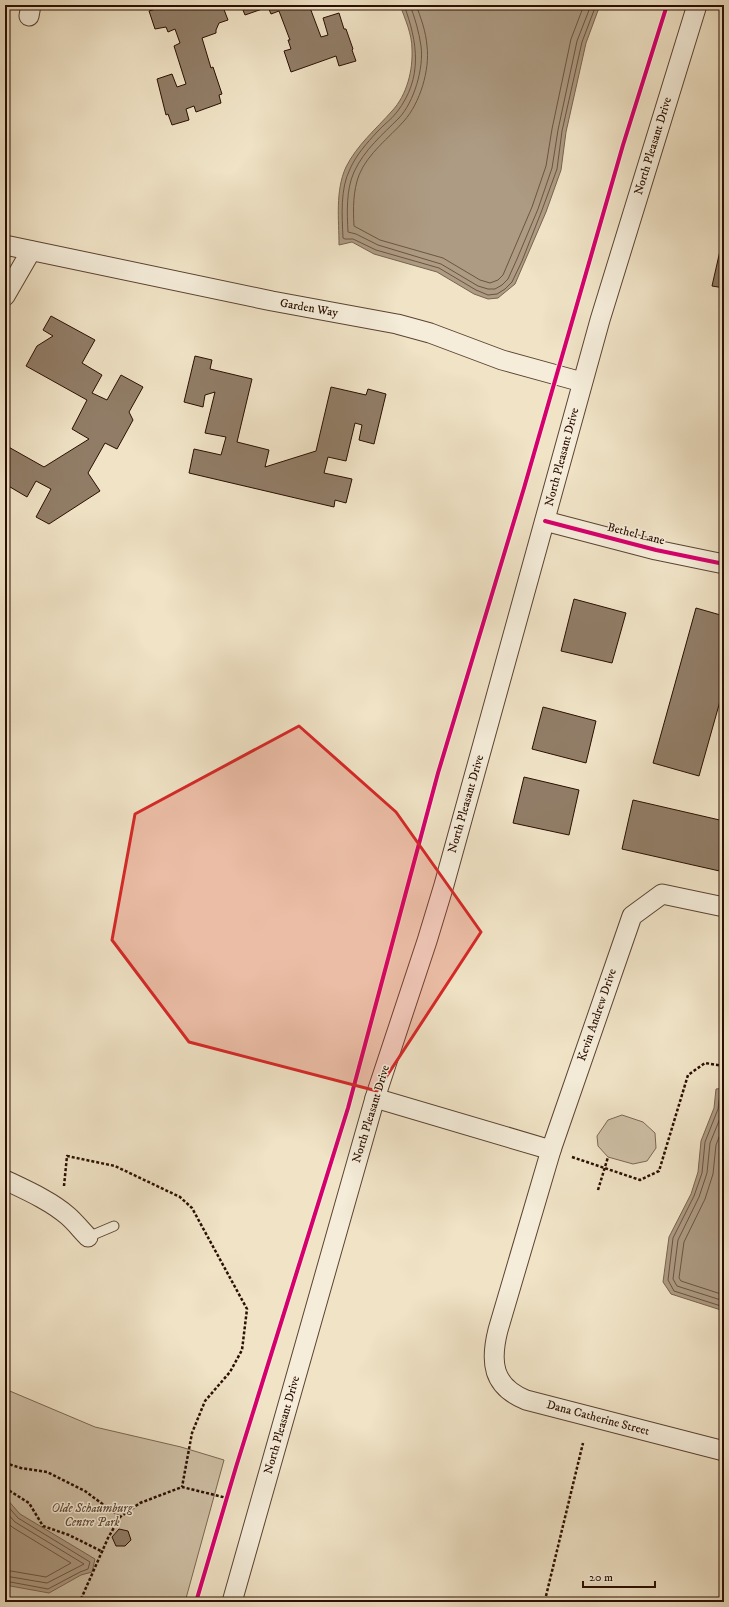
<svg xmlns="http://www.w3.org/2000/svg" width="729" height="1607" font-family="'IM FELL DW Pica',serif">
<style>
.green{fill:#cebfa5;stroke:#7c6653}
.water{fill:#ad9b83;stroke:#79634f}
.lines{fill:none;stroke-linecap:round;stroke-linejoin:round}
.shore{stroke:#6c5442;stroke-width:1}
.building{fill:#917d67;stroke:#2a0e01}
.lane-casing{stroke:#5c4332;stroke-width:11}
.street-casing{stroke:#5c4332;stroke-width:21}
.path{stroke:#2a0e01;stroke-width:2.5;stroke-dasharray:3 2;stroke-linecap:butt}
.lane{stroke:#f5edda;stroke-width:9}
.street{stroke:#f5edda;stroke-width:19}
.cycleway-casing{stroke:#f5edda;stroke-width:6}
.cycleway{stroke:#d6006c;stroke-width:4}
.marked{fill:#d62828;fill-opacity:0.2;stroke:#d62828;stroke-width:3;stroke-linejoin:round}
.labels{text-anchor:middle;dominant-baseline:central;stroke-width:3;stroke-linejoin:round;paint-order:stroke}
.street-label{font-size:12px;fill:#2a0e01;stroke:#f5edda}
.park-label{font-size:12px;font-style:italic;fill:#634c3a;stroke:#f5edda}
</style>
<rect width="100%" height="100%" fill="#f0e3c6"/>
<filter id="stains"><feTurbulence type="fractalNoise" baseFrequency=".005" numOctaves="4"/><feColorMatrix values="0 0 0 0 .2 0 0 0 0 .09 0 0 0 0 .02 0 0 0 .5 -.17"/></filter>
<radialGradient id="worn" r=".72"><stop offset=".6" stop-color="#630" stop-opacity="0"/><stop offset="1" stop-color="#630" stop-opacity=".3"/></radialGradient>
<g class="green">
<polygon points="622,1115 643,1122 655,1133 656,1148 647,1161 633,1164 608,1157 598,1146 597,1136 608,1120"/>
<polygon points="5,1389 95,1427 181,1447 224,1460 185,1602 5,1602"/>
</g>
<g class="water">
<path d="M 400,5 L 600,5 L 586,43 L 566,132 L 561,170 L 546,212 L 515,284 L 498,298 L 488,299 L 474,294 L 437,272 L 374,254 L 352,242 L 339,245 C 339,220 335,191 346,167 C 357,145 376,129 392,111 C 407,95 413,70 412,49 C 412,34 405,19 400,5 Z"/>
<polygon points="724,1088 724,1311 671,1294 663,1282 669,1237 691,1194 698,1172 701,1141 714,1108 716,1089"/>
<polygon points="5,1497 20,1514 95,1559 92,1572 81,1575 49,1593 5,1585"/>
</g>
<g class="lines">
<g class="shore">
<path d="M 404,5 C 418,43 423,78 397,112 C 391,120 383,125 377,132 C 367,143 356,155 350,169 C 340,189 342,215 343,238 L 345,239 L 353,239 L 376,250 L 439,268 L 476,290 L 488,295 L 497,294 L 505,289 L 512,282 L 522,261 L 542,210 L 557,169 L 562,131 L 582,42 L 596,5"/>
<path d="M 410,5 C 415,18 419,32 421,46 C 424,68 414,102 399,118 C 383,134 364,150 354,172 C 346,190 347,212 348,232 L 356,234 L 378,245 L 441,264 L 478,286 L 488,289 L 495,289 L 502,285 L 508,279 L 517,259 L 538,209 L 552,168 L 558,130 L 577,41 L 591,5"/>
<path d="M 416,5 C 421,18 426,32 427,46 C 430,70 420,103 404,121 C 389,138 368,153 359,175 C 353,191 353,209 354,226 L 380,240 L 443,258 L 480,280 L 490,283 L 498,280 L 503,275 L 532,207 L 546,166 L 552,129 L 571,39 L 584,5"/>
<polyline points="724,1092 720,1093 718,1109 705,1142 702,1173 694,1196 673,1238 668,1280 674,1291 724,1307"/>
<polyline points="724,1101 723,1111 710,1143 707,1173 699,1197 678,1240 673,1279 677,1286 724,1301"/>
<polyline points="724,1124 716,1145 713,1174 705,1199 684,1242 679,1278 681,1281 724,1295"/>
<polyline points="5,1503 18,1518 90,1562 88,1569 80,1572 48,1589 5,1581"/>
<polyline points="5,1511 15,1522 84,1564 47,1583 5,1576"/>
<polyline points="5,1520 12,1527 71,1563 46,1577 5,1570"/>
</g>
</g>
<g class="building">
<polygon points="161,5 230,5 223,7 228,20 219,23 216,30 216,33 202,38 211,68 213,67 222,94 219,95 221,103 196,112 194,106 186,109 189,120 172,125 168,114 166,115 157,79 172,74 177,87 186,84 174,46 180,43 175,29 168,32 166,27 155,29 149,11 162,7"/>
<polygon points="241,5 309,5 321,37 328,35 323,18 339,13 344,29 346,29 353,49 352,50 356,61 339,66 336,56 291,72 284,51 291,49 288,40 290,40 279,11 271,14 268,7 245,15"/>
<polygon points="724,233 724,288 712,286"/>
<polygon points="51,316 95,340 82,363 102,375 92,393 107,400 121,375 143,387 129,412 133,420 117,449 105,443 88,473 100,491 49,524 36,517 51,489 36,481 27,497 5,484 5,445 44,467 89,439 72,429 87,400 26,366 37,346 53,336 43,330"/>
<polygon points="195,356 212,360 210,369 252,379 237,442 269,450 265,467 316,451 331,387 366,395 368,389 386,394 374,444 359,440 362,425 355,423 346,461 328,457 324,473 352,479 346,503 335,500 334,507 189,473 194,449 221,455 226,437 205,433 215,392 205,395 203,407 184,402"/>
<polygon points="574,599 626,613 612,663 561,651"/>
<polygon points="696,608 724,616 724,687 699,776 653,763"/>
<polygon points="543,707 596,721 586,763 532,749"/>
<polygon points="524,777 579,790 569,835 513,823"/>
<polygon points="633,800 724,821 724,872 622,849"/>
<polygon points="119,1529 128,1531 131,1540 125,1546 116,1546 112,1537"/>
</g>
<g class="lines">
<defs>
<polyline id="lane" points="88,1237 114,1226"/>
<g id="street">
<polyline points="29,16 31,5"/>
<polyline points="5,245 272,301 397,324 430,333 502,360 582,382"/>
<polyline points="5,296 31,251"/>
<polyline points="545,521 656,550 724,564"/>
<path d="M 724,907 L 662,894 L 632,916 L 551,1150 L 498,1330 C 490,1362 492,1386 526,1400 L 724,1451"/>
<polyline points="375,1098 551,1150"/>
<path d="M 5,1180 C 26,1190 51,1201 68,1216 C 75,1222 81,1230 88,1237"/>
<polyline points="232,1602 375,1098 427,941 444,885 600,320 697,5"/>
</g>
</defs>
<use href="#lane" class="lane-casing"/>
<use href="#street" class="street-casing"/>
<g class="path">
<polyline points="572,1157 640,1180 659,1171 688,1075 705,1063 724,1066"/>
<polyline points="64,1186 67,1156 115,1166 180,1197 192,1208 247,1309 242,1350 230,1372 205,1401 192,1433 182,1487"/>
<polyline points="598,1190 608,1157"/>
<polyline points="5,1463 21,1468 47,1472 85,1491 120,1517"/>
<polyline points="5,1488 29,1503 43,1526 69,1535 103,1552"/>
<polyline points="546,1596 583,1443"/>
<polyline points="81,1599 108,1538 120,1517 140,1503 182,1487 227,1498"/>
<polyline points="75,1602 81,1599 89,1602"/>
</g>
<use href="#lane" class="lane"/>
<use href="#street" class="street"/>
<defs>
<g id="cycleway">
<polyline points="545,521 656,550 724,564"/>
<polyline points="196,1602 236,1467 348,1108 438,773 524,488 623,145 667,5"/>
</g>
</defs>
<use href="#cycleway" class="cycleway-casing"/>
<use href="#cycleway" class="cycleway"/>
</g>
<path class="marked" d="M 299,726 L 396,812 L 481,932 L 377,1091 L 189,1042 L 112,940 L 135,814 Z"/>
<g class="labels">
<g class="street-label">
<text transform="translate(653 146) rotate(-73)">North Pleasant Drive</text>
<text transform="translate(309 308) rotate(10)">Garden Way</text>
<text transform="translate(562 457) rotate(-75)">North Pleasant Drive</text>
<text transform="translate(636 534) rotate(14)">Bethel Lane</text>
<text transform="translate(466 804) rotate(-74)">North Pleasant Drive</text>
<text transform="translate(597 1015) rotate(-71)">Kevin Andrew Drive</text>
<text transform="translate(371 1114) rotate(-73)">North Pleasant Drive</text>
<text transform="translate(598 1418) rotate(15)">Dana Catherine Street</text>
<text transform="translate(282 1425) rotate(-74)">North Pleasant Drive</text>
</g>
<g class="park-label">
<text x="92" y="1508">Olde Schaumburg<tspan x="92" dy="14">Centre Park</tspan></text>
</g>
</g>
<rect width="729" height="1607" fill="none" stroke="#f0e3c6" stroke-width="20"/>
<rect x="6" y="6" width="717" height="1595" fill="none" stroke="#2a0e01" stroke-width="2"/>
<rect x="10" y="10" width="709" height="1587" fill="none" stroke="#2a0e01"/>
<path d="M583 1581v6h72v-6" fill="none" stroke="#2a0e01" stroke-width="2"/>
<text x="589" y="1581" font-size="12" fill="#2a0e01" stroke="#f5edda" stroke-width="3" paint-order="stroke">20 m</text>
<rect width="100%" height="100%" filter="url(#stains)"/>
<rect width="100%" height="100%" fill="url(#worn)"/>
</svg>
